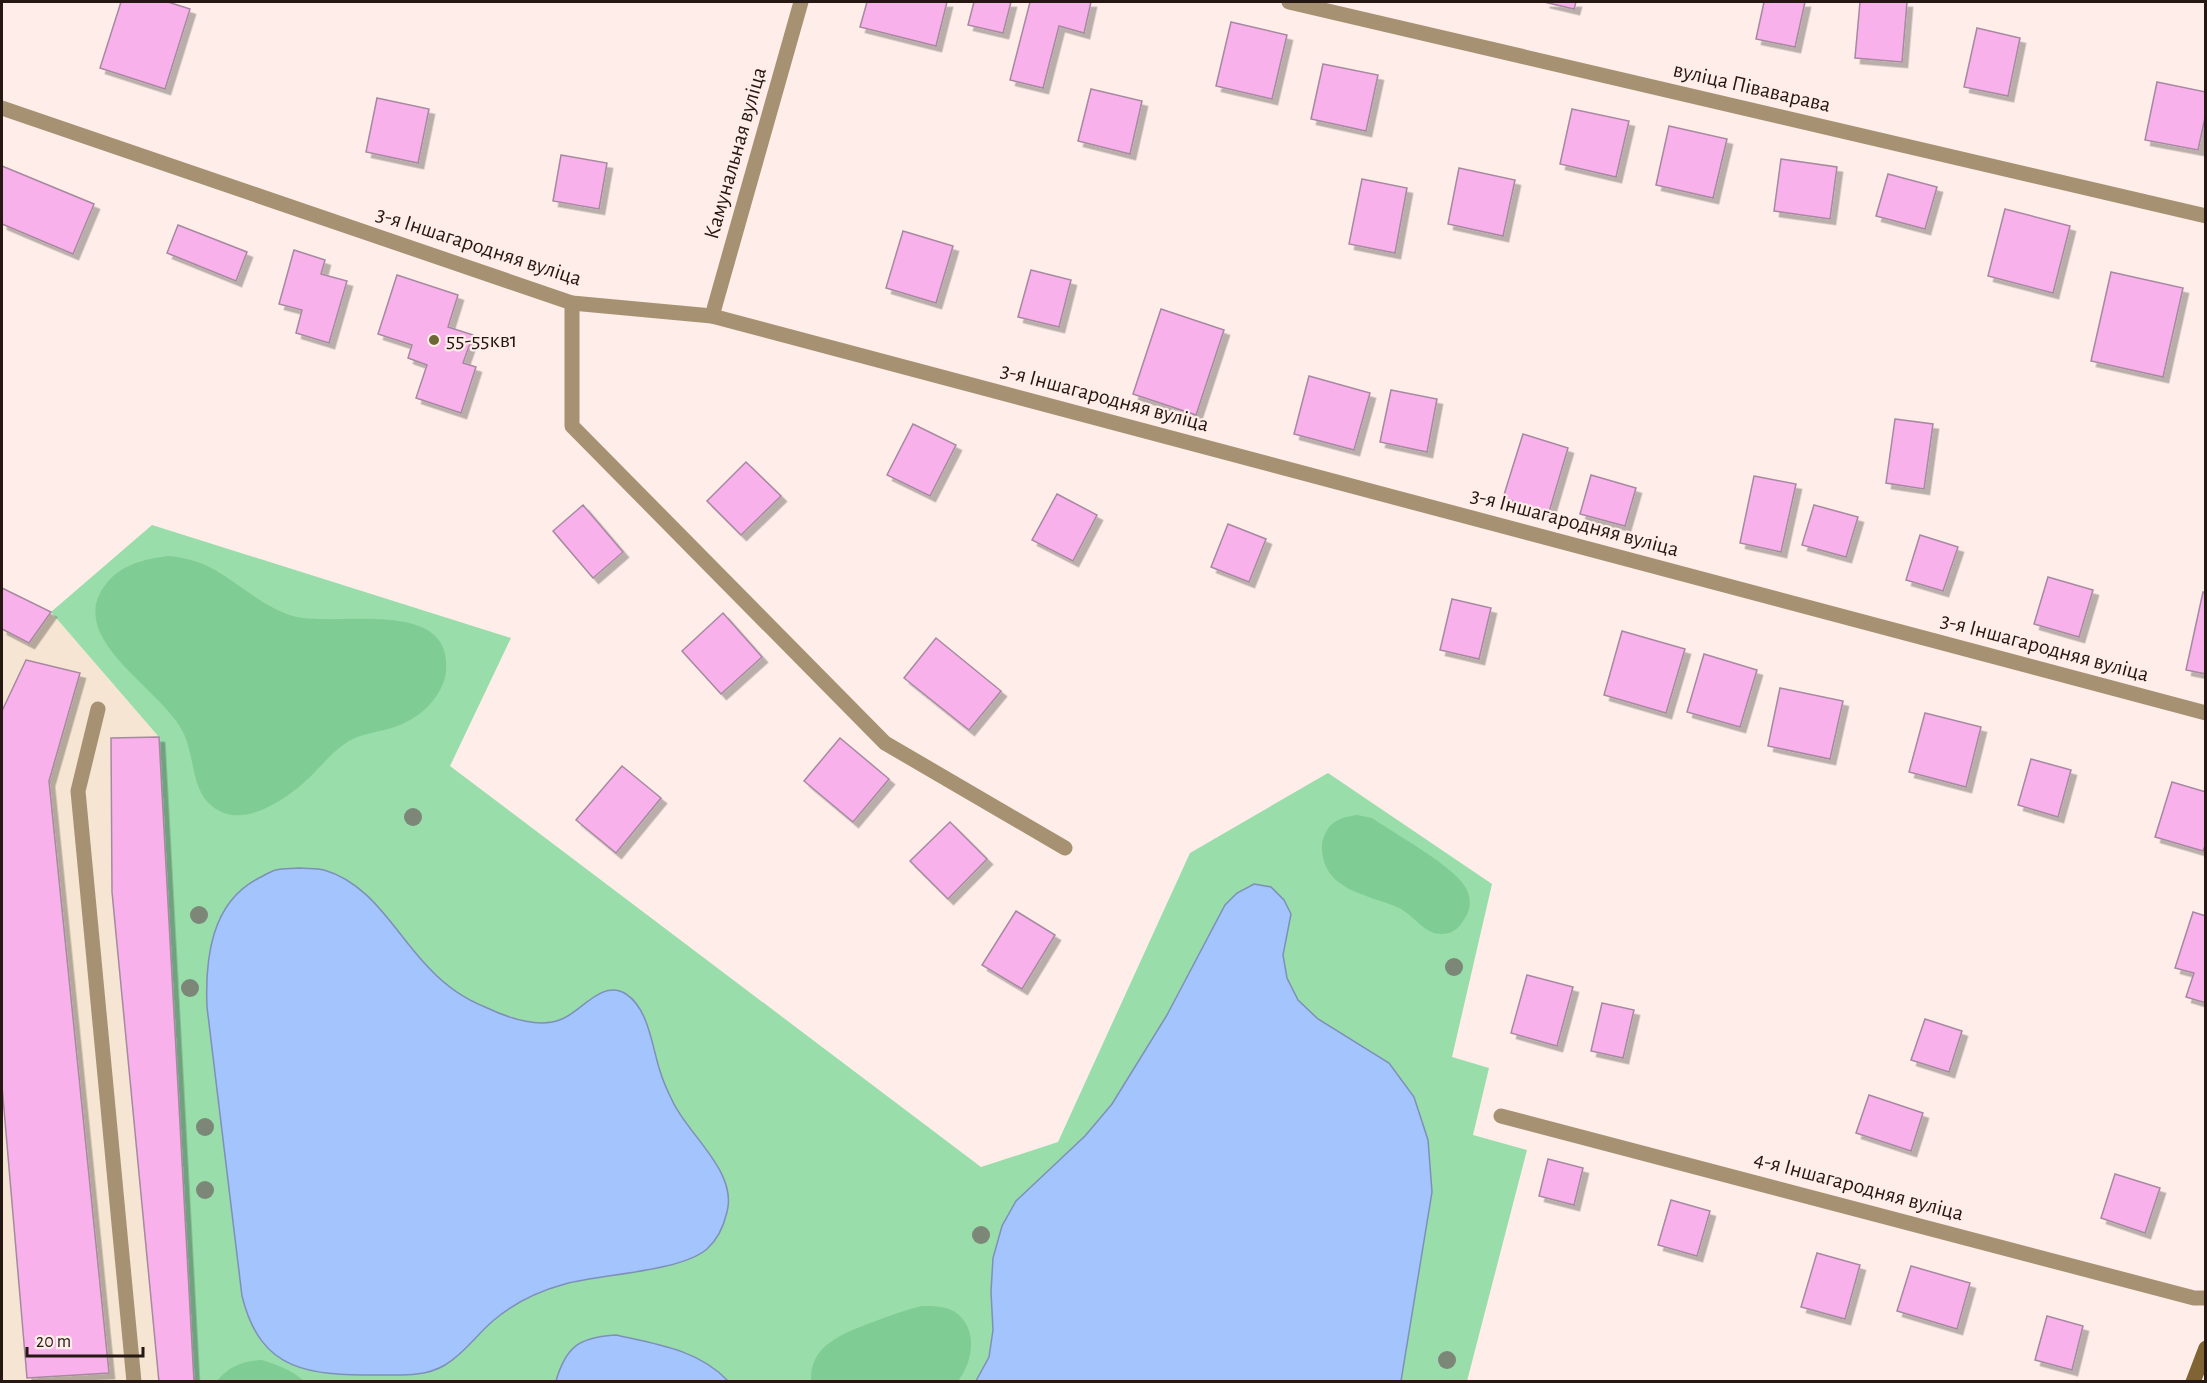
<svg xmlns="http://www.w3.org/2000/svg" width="2207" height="1383" font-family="'Alegreya Sans',sans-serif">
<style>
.industrial{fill:#f5e5d2}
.green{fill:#98ddaa}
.forest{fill:#7fcd94}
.water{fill:#a4c4fe;stroke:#7e90b7;stroke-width:1.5}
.building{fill:#f9b1eb;stroke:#a689a0;stroke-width:1.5;filter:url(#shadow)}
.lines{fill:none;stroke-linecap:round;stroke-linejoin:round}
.lane{stroke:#a69272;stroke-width:15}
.street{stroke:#a69272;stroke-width:15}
.secondary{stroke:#816433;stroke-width:15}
.tree{fill:#7c8778}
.poi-dot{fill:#6d6733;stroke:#feede8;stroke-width:2}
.labels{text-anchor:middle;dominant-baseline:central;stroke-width:4.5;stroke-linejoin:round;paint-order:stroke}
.street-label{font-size:22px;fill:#251712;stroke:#feede8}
.poi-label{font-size:22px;fill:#251712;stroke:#feede8;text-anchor:start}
</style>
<defs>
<filter id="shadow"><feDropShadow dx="5.5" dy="5.5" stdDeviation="0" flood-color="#0004"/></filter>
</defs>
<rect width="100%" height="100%" fill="#feede8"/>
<polygon class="industrial" points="2,588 51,612 159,737 194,1381 2,1381"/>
<polygon class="green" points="152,525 511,638 450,766 981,1167 1058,1142 1190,853 1328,773 1492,884 1452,1057 1489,1068 1473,1135 1527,1150 1467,1381 194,1381 159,737 51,612"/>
<g class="forest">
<path d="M 169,556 C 185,558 200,561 215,570 C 241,585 263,607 293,616 C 330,627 434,601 445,654 C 447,665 447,675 442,686 C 432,708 411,723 388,729 C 372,733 356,735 343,745 C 332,753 322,765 312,775 C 293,794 253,824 224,813 C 189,799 197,760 183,732 C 163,690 68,641 103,588 C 118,565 144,559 169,556 Z"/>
<path d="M 1357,815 L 1372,818 C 1395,834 1450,864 1464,885 C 1471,895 1472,908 1465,918 C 1461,925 1456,931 1449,933 C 1426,939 1416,916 1399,908 C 1374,896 1329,892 1323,857 C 1322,851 1321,846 1323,839 C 1330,821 1338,818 1357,815 Z"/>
<path d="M 922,1306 C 932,1306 946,1306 955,1312 C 979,1329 973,1362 958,1381 L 811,1381 C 809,1345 844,1333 873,1322 C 889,1316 905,1310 922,1306 Z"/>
<path d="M 262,1360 C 277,1365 292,1370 304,1381 L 217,1381 C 229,1366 243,1361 262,1360 Z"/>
</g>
<g class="water">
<path d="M 299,868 C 307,869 316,868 324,870 C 373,884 396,935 430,969 C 445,985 465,999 485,1007 C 506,1017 539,1029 562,1019 C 582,1011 602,979 626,994 C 649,1009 652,1047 660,1071 C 663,1081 667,1090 672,1100 C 686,1133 738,1171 727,1212 C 724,1225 717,1240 707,1249 C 680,1272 601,1274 565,1284 C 539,1291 514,1303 494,1320 C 477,1334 465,1353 445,1365 C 425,1377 401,1375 379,1375 C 310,1375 261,1373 242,1296 L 207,1007 C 205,959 211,902 259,878 C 265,875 271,871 276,870 C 283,868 292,869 299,868 Z"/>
<polygon points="1254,884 1271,887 1284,900 1291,914 1283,955 1287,978 1298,1000 1318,1019 1389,1063 1414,1097 1428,1140 1432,1192 1401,1381 976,1381 989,1357 993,1330 991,1292 993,1258 1002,1226 1016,1201 1085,1136 1112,1104 1167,1015 1225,905 1237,893"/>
<path d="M 616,1335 C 657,1344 699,1350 728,1381 L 556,1381 C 566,1346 580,1337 616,1335 Z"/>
</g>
<g class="building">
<polygon points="121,2 168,2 190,9 165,89 100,68"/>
<polygon points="867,2 947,2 936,46 860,27"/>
<polygon points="974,2 1011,2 1003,33 968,25"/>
<polygon points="1030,2 1091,2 1084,33 1059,26 1043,88 1010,80"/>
<polygon points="1544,2 1576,2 1574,9"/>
<polygon points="1764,2 1805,2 1795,47 1756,39"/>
<polygon points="1860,2 1907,2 1902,62 1855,58"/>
<polygon points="1231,22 1287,35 1272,99 1216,86"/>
<polygon points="1977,28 2020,38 2008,96 1964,87"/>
<polygon points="1323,64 1378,75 1366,131 1311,119"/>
<polygon points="2157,82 2206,92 2206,113 2198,150 2145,140"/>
<polygon points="1091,89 1142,101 1130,154 1078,141"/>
<polygon points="377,98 429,109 418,163 366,152"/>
<polygon points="1572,109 1629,121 1616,177 1560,164"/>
<polygon points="1669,126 1727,139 1713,198 1656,185"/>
<polygon points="561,155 607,163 599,209 553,201"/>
<polygon points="1781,159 1837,167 1830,219 1774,211"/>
<polygon points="2,166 94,204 73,254 2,224"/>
<polygon points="1459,168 1515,180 1503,236 1448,224"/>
<polygon points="1888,174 1937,187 1925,229 1876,216"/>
<polygon points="1362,179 1407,188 1395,253 1349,244"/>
<polygon points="2005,209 2070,226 2053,293 1988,276"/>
<polygon points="178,225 247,252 236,281 167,253"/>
<polygon points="903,231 953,246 936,303 886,288"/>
<polygon points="294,250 325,260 321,274 347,281 329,343 296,333 302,310 279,304"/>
<polygon points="1031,270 1071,280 1059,327 1018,317"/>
<polygon points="2111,272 2183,288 2163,377 2091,361"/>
<polygon points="397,275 458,295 448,327 473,335 463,363 476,367 461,413 416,398 427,365 408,358 412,345 378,334"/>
<polygon points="1161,309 1224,330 1196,415 1133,394"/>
<polygon points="1309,376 1370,393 1354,450 1294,434"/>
<polygon points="1391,390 1437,399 1427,452 1380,442"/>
<polygon points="1895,419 1933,424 1924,489 1886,483"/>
<polygon points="913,424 956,445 930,496 887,475"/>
<polygon points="1523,434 1568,448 1549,512 1503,498"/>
<polygon points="746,462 781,496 741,535 707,501"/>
<polygon points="1591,475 1636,488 1625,526 1580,514"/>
<polygon points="1754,476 1796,484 1781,552 1740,543"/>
<polygon points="1057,494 1097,515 1073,561 1032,540"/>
<polygon points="583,505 623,552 593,578 553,531"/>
<polygon points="1814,505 1858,517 1846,557 1802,545"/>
<polygon points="1228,524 1266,539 1249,582 1211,567"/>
<polygon points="1920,535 1958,547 1943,591 1906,580"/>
<polygon points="2048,577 2093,590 2079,637 2034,624"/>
<polygon points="2,588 51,612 29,643 2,629"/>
<polygon points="2203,592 2206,593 2206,674 2186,670"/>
<polygon points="1452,599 1491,608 1479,659 1440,650"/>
<polygon points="723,613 762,657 721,694 682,651"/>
<polygon points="1622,631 1685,649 1666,713 1604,695"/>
<polygon points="936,638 1001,691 969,730 904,678"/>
<polygon points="1704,654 1757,670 1740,727 1687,712"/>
<polygon points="26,660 80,673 49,781 109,1373 27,1378 2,1086 2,711"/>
<polygon points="1780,688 1843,701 1830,759 1768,746"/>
<polygon points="1925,713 1981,727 1966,787 1909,772"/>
<polygon points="159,737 194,1382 159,1382 112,892 111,738"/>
<polygon points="840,738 889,779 853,822 804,781"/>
<polygon points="2031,759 2071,770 2058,817 2018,805"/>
<polygon points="622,766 661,798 616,853 576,820"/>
<polygon points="2172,782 2206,792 2206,843 2203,851 2155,837"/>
<polygon points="950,822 987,859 948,899 910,861"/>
<polygon points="1016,911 1055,935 1022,989 982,965"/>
<polygon points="2193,912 2206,916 2206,1003 2186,997 2194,973 2175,968"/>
<polygon points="1527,975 1573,987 1557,1046 1511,1033"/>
<polygon points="1602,1003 1634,1010 1623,1058 1591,1051"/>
<polygon points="1925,1019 1962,1031 1949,1072 1911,1060"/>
<polygon points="1869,1095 1923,1113 1911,1151 1856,1133"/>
<polygon points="1548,1159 1583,1168 1574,1205 1539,1196"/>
<polygon points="2115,1174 2160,1188 2145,1233 2101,1218"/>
<polygon points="1671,1200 1710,1211 1697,1256 1658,1245"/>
<polygon points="1817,1253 1860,1265 1845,1319 1801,1307"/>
<polygon points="1911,1266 1970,1283 1957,1329 1897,1311"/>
<polygon points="2047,1316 2083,1326 2072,1370 2035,1360"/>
</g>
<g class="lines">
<g class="lane">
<polyline points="572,303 572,426 885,743 1065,848"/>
<polyline points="98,709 78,791 134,1382"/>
</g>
<g class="street">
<polyline points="1289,2 2206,216"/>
<polyline points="2,108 572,303 712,316 2206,713"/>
<polyline points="712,316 801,2"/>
<polyline points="1501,1116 2194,1298 2206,1298"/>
</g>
<polyline class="secondary" points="2193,1382 2206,1348"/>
</g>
<g class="tree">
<circle cx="413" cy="817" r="9"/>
<circle cx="199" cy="915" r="9"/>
<circle cx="1454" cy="967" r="9"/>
<circle cx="190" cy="988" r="9"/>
<circle cx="205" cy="1127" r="9"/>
<circle cx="205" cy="1190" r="9"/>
<circle cx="981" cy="1235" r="9"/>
<circle cx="1447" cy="1360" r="9"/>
</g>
<circle class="poi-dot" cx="434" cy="340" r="6"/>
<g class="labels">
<g class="street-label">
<text transform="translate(1752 87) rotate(13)">вуліца Піваварава</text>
<text transform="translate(735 153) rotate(-74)">Камунальная вуліца</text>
<text transform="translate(479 246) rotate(18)">3-я Іншагародняя вуліца</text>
<text transform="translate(1105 397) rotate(15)">3-я Іншагародняя вуліца</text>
<text transform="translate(1575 522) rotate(15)">3-я Іншагародняя вуліца</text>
<text transform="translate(2045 647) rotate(15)">3-я Іншагародняя вуліца</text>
<text transform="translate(1859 1186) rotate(15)">4-я Іншагародняя вуліца</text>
</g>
<g class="poi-label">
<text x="446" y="340">55-55кв1</text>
</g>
</g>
<rect width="2207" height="1383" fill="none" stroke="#251712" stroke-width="6"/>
<path d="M27 1347v9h116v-9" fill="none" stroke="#251712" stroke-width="3"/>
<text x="36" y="1347" font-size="18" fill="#251712" stroke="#feede8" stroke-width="4.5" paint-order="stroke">20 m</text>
</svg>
